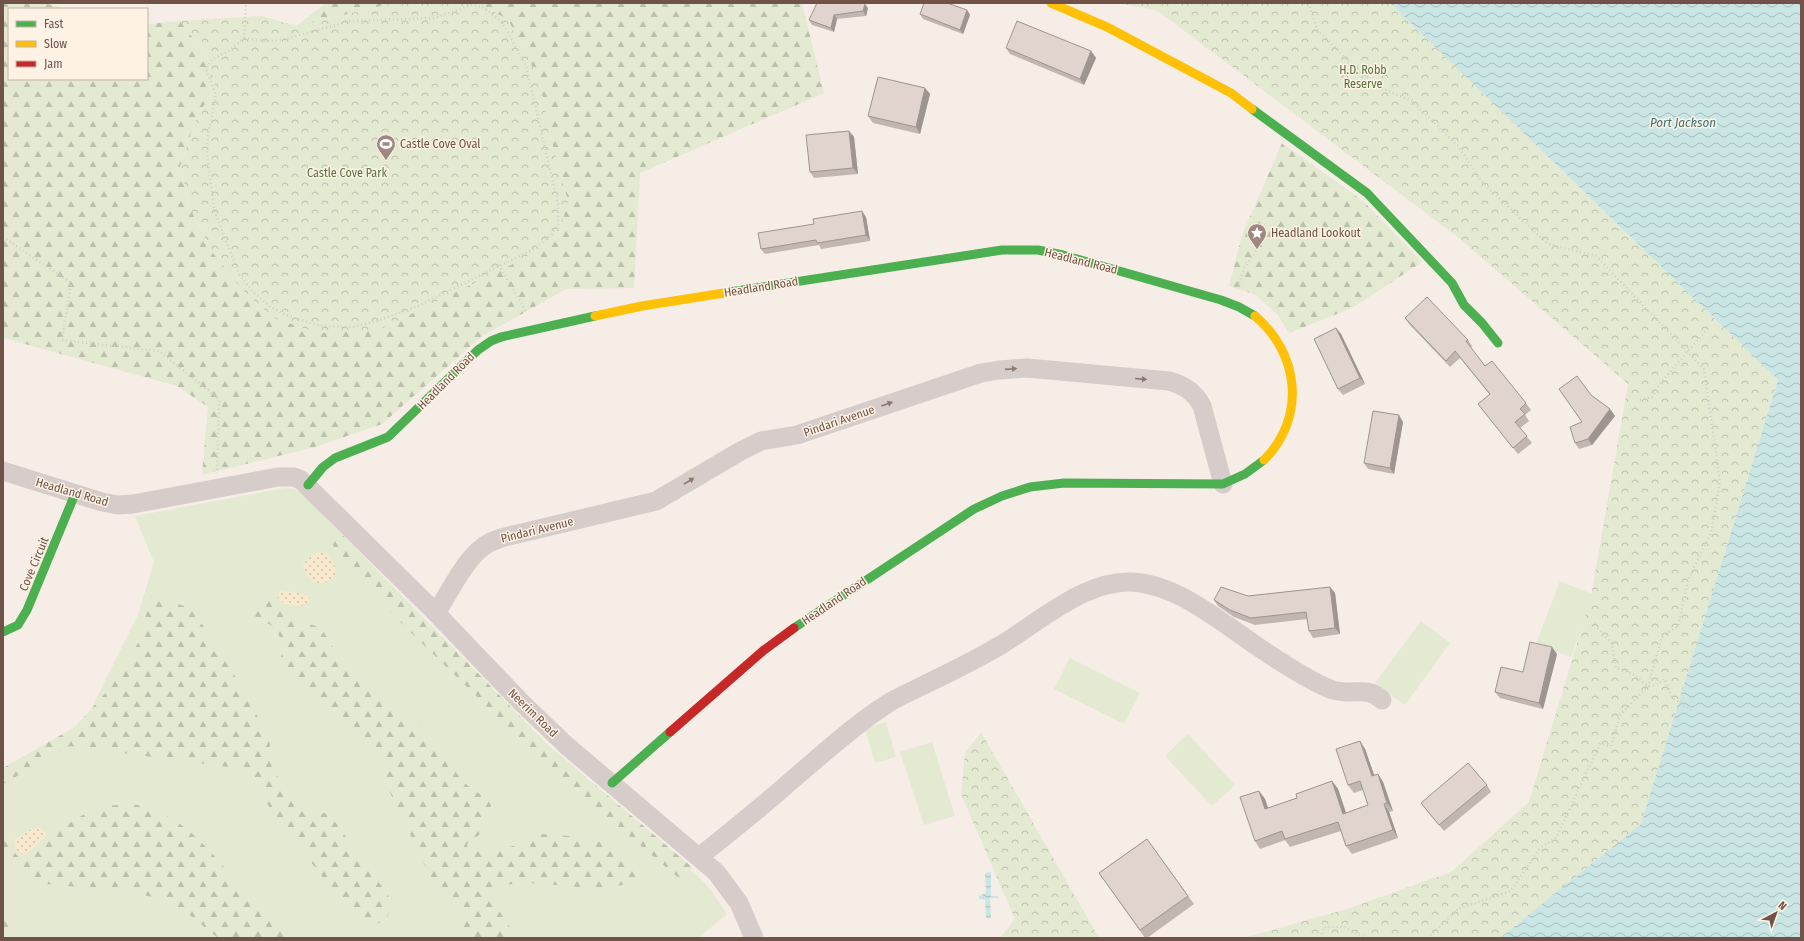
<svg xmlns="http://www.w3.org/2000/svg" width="1804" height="941" font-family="'Fira Sans Condensed',sans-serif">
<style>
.grass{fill:#e3ead1}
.forest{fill:url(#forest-firs)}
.sand{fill:url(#sand-dots)}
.park{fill:url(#park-crowns)}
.water{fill:url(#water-waves)}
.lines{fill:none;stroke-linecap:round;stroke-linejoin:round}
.path{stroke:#d5ccc8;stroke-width:2.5;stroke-dasharray:1 3;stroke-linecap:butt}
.street{stroke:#d6ccc9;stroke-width:19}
.fast{stroke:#4caf50;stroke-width:9}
.slow{stroke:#ffc107;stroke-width:9}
.jam{stroke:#c62828;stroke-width:9}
.wall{fill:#c2b6b1}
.shaded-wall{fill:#9e9490}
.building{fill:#e1d4ce;stroke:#9e9490}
.oneway{fill:#8f776f}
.labels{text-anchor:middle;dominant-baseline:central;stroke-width:3;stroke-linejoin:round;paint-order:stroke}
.park-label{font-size:12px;fill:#567642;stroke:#fef2e5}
.poi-label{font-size:12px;fill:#705248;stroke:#fef2e5;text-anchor:start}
.street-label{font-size:12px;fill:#705248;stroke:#fef2e5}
.water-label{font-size:13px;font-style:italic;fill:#3d7276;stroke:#fef2e5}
</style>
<defs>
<pattern id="forest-firs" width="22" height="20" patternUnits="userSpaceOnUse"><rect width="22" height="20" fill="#e3ead1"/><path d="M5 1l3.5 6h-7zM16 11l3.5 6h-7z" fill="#bcc0ac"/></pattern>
<pattern id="sand-dots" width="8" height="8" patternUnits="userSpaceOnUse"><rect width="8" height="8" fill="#f8e9ce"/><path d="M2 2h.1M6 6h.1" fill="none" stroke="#cdbfa9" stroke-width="1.8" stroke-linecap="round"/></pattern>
<pattern id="park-crowns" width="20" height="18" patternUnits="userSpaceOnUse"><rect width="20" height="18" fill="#e3ead1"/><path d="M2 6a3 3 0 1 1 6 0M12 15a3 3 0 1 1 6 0" fill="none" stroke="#bcc0ac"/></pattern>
<pattern id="water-waves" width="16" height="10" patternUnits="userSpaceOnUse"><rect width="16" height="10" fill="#c9e5e4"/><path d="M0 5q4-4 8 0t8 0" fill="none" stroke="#a8bcbb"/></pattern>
</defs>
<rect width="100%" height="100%" fill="#f5ede6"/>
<g class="grass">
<polygon points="285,488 295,489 311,502 476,680 612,803 698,876 711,890 727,914 698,938 3,938 3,772 84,723 138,615 154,562 135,516"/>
<polygon points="1560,581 1594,595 1571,657 1536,644"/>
<polygon points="1421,621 1450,643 1405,705 1375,683"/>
<polygon points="1070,658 1140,693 1124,724 1054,689"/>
<polygon points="886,722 896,757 875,763 865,729"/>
<polygon points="1188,734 1235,785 1212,806 1165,756"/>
<polygon points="932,742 955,816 924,825 900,752"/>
</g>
<g class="forest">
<polygon points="3,3 44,3 66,9 9,9 9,79 147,79 147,24 180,21 208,57 215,86 195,122 180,167 191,210 212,252 551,139 540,82 508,20 479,3 802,3 824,93 640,173 634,288 566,289 481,337 382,424 315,447 202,475 208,407 177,386 3,338"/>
<polygon points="326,3 394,3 295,27"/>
<polygon points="1282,143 1363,201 1422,262 1352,308 1289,333 1278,315 1256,295 1229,286 1242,235"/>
<polygon points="337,529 547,744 693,868 680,879 554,772 348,571 327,535"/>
<polygon points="151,596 191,608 226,660 269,737 272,770 304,807 330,815 388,895 391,908 386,920 380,923 367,924 356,920 276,817 244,769 70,746 3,784 3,768 75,727 109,689 138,643"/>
<path d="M 268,600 L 274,602 L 296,619 L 321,628 L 339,656 L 424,730 L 464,783 L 487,799 L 491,805 L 484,831 L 467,844 L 468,850 L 481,852 L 500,850 L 513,846 L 537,834 L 588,837 L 614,848 L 633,863 L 637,869 L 637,876 L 634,882 L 618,886 L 590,888 L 519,882 L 497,888 L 490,897 L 517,938 L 461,938 L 461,914 L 433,882 L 387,786 L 383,754 L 281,665 L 280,659 L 285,648 C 282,642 279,633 274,628 C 267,620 257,625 253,611 L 262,602 Z"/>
<path d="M 137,805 C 182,816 203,843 232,876 C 250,897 269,917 287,938 L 218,938 L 181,908 L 157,898 L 125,891 L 45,884 L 6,862 L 3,858 L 3,839 L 23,862 C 50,839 73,813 109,806 C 118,804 128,805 137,805 Z"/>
<polygon points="3,907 11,911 6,938 3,938"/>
</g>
<g class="sand">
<path d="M 319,552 C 330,552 336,565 336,575 C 332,579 327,583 322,583 C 312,584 304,573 303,565 L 309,558 Z"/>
<polygon points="280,590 303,594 310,598 310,601 302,606 285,604 278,598"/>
<path d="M 39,827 L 46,833 L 46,837 L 25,855 C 17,852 13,847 15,839 L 32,829 Z"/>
</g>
<g class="park">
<polygon points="394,3 479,3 508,20 540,81 551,139 568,201 557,241 515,263 381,329 318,333 274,318 246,294 212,252 191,210 180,167 195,122 215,86 208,57 180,21 261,16 297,26"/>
<polygon points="1119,3 1390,3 1778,380 1641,824 1500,938 1243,938 1347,909 1451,872 1529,802 1591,597 1628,384 1459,238 1158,11"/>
<polygon points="981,732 1099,938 1000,938 1015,919 961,794 965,753"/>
</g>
<g class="water">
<polygon points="1390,3 1801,3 1801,938 1500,938 1641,824 1778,380"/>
<polygon points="991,872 991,896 998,896 998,898 990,898 991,918 986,918 985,899 979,899 979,896 986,893 985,873"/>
</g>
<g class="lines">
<g class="path">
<polyline points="1309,3 1317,29 1369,83 1412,101 1458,146 1483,183 1548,244 1596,256 1704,369 1720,482 1711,533 1689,577 1678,626 1662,637 1648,686 1620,715 1611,746 1600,744 1556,838 1540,848 1511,891 1458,909 1428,938"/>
<polyline points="244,38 266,41 282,40 350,21 435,18 471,5 483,7 503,23 526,66 558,204 558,225 552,234 536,248 418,306 377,321 353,327 321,326 288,316 269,306 252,291 239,274 217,218 214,207 207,154 208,135 216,95 206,69 212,59 229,51 244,38 246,3"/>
<polyline points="3,237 71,283 62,340 159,351 219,399 217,473"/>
<polyline points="499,265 527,313"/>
<polyline points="1238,287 1244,268 1257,250"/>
<polyline points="1640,400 1652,397 1662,381 1710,326"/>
<polyline points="1595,625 1612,644 1616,668 1633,674 1648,686 1656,685 1665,679 1672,698 1692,710"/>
<polyline points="1321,938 1324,927 1345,927 1366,938"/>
</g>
<g class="street">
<polyline points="3,471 102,502 118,505 133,504 278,477 294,477 301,480 436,613 522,703 567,746 716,872 739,903 754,938"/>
<path d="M 436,613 C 450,592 467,554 489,543 C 492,541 497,540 501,538 L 656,501 L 739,452 L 761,441 L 797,435 L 981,373 L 999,370 L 1027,368 L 1169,381 C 1184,385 1195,392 1202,406 L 1223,484"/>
<path d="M 699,857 C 730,832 762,807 792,780 C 823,754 853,726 887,704 C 899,696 913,691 926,684 C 951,672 977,659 1001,645 C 1042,620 1090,575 1141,583 C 1174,588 1200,607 1227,625 C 1249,641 1271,656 1294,670 C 1306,677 1320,686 1333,690 C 1353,696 1367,685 1382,700"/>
</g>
<g class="fast">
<polyline points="1252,109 1367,193 1452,283 1464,305 1482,323 1498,343"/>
<polyline points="730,292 1002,250 1038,250 1063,255 1221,300 1239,307 1255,316"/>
<polyline points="308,485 323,467 335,458 388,437 478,350 491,341 501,337 595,316"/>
<polyline points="794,628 974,509 1002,496 1030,487 1064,483 1223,484 1245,474 1264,460"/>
<polyline points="3,632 18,625 27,610 75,494"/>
<polyline points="612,783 670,732"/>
</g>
<g class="slow">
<polyline points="1051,3 1107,27 1231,93 1252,109"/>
<polyline points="595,316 642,306 730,292"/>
<path d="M 1255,316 C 1300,354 1306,418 1264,460"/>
</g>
<polyline class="jam" points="670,732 764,650 794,628"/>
</g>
<g class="wall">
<polygon points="868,8 866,16 837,19 834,32 812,25 809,20"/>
<polygon points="967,10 970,15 963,34 923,19 920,14"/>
<polygon points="1006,48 1091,51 1096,58 1084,85 1010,54"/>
<polygon points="925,88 930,94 920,134 873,123 868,116"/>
<polygon points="849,131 854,137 858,174 814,178 810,172"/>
<polygon points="866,217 870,241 821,249 819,245 765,254 761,249"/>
<polygon points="1405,318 1468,340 1472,346 1471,348 1485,366 1526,403 1531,410 1525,415 1529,421 1520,428 1532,443 1518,454 1478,404 1490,395 1460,358 1450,367 1409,324"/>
<polygon points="1336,328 1341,334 1365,384 1343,395 1338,389"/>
<polygon points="1591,395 1610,409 1615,416 1592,445 1579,449 1575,443"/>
<polygon points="1403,422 1394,474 1368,469 1364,463"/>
<polygon points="1330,587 1335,593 1340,634 1313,638 1309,631 1307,619 1255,625 1234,617 1218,606 1214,600 1248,596"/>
<polygon points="1557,654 1543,709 1500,698 1495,692 1523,672"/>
<polygon points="1365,749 1374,775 1378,774 1383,782 1393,811 1389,812 1398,838 1352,854 1346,846 1341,831 1290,847 1285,840 1260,849 1255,841 1259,791 1265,799 1268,808 1297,798 1332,781 1338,789 1346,813 1368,805 1363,790 1354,793 1348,785"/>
<polygon points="1487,785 1491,792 1444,831 1426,810 1421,803"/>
<polygon points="1147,839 1194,904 1147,938 1145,938 1099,873"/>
</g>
<g class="shaded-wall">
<polygon points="865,4 868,8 866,16 863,11"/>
<polygon points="967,10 970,15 963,34 960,30"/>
<polygon points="834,15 837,19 834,32 831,28"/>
<polygon points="1091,51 1096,58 1084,85 1080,79"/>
<polygon points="925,88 930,94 920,134 916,127"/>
<polygon points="849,131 854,137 858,174 853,168"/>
<polygon points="862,211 866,217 870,241 866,235"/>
<polygon points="1336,328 1341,334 1365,384 1360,378"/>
<polygon points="1610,409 1615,416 1592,445 1588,439"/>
<polygon points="1399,415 1403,422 1394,474 1390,468"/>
<polygon points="1330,587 1335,593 1340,634 1335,628"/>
<polygon points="1552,647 1557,654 1543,709 1539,703"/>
<polygon points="1360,741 1365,749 1377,783 1372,776"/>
<polygon points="1378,774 1383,782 1393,811 1387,803"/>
<polygon points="1332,781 1338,789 1349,822 1343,814"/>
<polygon points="1259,791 1265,799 1271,817 1265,809"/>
<polygon points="1384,804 1389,812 1398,838 1393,830"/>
</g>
<g class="building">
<polygon points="817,3 864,3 865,4 863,11 834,15 831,28 809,20"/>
<polygon points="924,3 947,3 967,10 960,30 920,14"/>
<polygon points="1017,21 1091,51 1080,79 1006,48"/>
<polygon points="878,77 925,88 916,127 868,116"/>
<polygon points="849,131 853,168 810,172 806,135"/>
<polygon points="862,211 866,235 817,243 816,240 761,249 758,233 814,224 813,219"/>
<polygon points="1427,297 1468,340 1466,341 1485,366 1492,361 1526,403 1520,409 1525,414 1515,422 1527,436 1513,448 1478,404 1490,394 1455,351 1446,361 1405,318"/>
<polygon points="1336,328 1360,378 1338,389 1314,339"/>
<polygon points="1577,376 1591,395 1610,409 1588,439 1575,443 1570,427 1582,422 1559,389"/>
<polygon points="1373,411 1399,415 1390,468 1364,463"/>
<polygon points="1221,587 1248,596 1330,587 1335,628 1309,631 1306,612 1251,618 1230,610 1214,600"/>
<polygon points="1530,642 1552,647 1539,703 1495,692 1501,667 1523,672"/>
<polygon points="1360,741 1372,776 1378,774 1387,803 1384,804 1393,830 1346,846 1338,822 1285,839 1282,831 1255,841 1240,797 1259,791 1265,809 1297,798 1296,794 1332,781 1343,814 1368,805 1360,781 1348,785 1336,749"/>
<polygon points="1468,763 1487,785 1439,825 1421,803"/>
<polygon points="1147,839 1188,896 1140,930 1099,873"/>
</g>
<defs><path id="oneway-solid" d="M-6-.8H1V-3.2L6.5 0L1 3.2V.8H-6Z"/></defs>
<g class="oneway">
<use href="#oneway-solid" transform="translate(1011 369) rotate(-4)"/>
<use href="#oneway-solid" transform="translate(1141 379) rotate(5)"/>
<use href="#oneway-solid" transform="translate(887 404) rotate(-20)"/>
<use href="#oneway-solid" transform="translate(689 481) rotate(-31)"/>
</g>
<defs>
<symbol id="stadium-pin" viewBox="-11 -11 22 30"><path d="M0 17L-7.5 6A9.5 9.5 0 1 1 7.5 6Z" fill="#9f887f" stroke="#fef2e5"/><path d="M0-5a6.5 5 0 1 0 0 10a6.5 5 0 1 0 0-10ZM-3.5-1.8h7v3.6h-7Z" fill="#fff"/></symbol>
<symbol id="sight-pin" viewBox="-11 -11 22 30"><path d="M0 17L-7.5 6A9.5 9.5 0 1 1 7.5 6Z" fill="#9f887f" stroke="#fef2e5"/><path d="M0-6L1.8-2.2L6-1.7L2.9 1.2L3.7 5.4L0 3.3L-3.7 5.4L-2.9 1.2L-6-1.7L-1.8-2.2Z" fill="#fff"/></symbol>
</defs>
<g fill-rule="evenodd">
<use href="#stadium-pin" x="375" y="133" width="22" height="30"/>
<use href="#sight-pin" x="1246" y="222" width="22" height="30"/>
</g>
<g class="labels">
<g class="park-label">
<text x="1363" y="70">H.D. Robb<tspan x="1363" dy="14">Reserve</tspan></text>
<text x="347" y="173">Castle Cove Park</text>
</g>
<g class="poi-label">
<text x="400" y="144">Castle Cove Oval</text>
<text x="1271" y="233">Headland Lookout</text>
</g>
<g class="street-label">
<text transform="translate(1081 261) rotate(14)">Headland Road</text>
<text transform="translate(761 287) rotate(-9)">Headland Road</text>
<text transform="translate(446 381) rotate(-45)">Headland Road</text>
<text transform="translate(839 421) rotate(-19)">Pindari Avenue</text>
<text transform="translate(72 492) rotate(16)">Headland Road</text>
<text transform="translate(537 530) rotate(-14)">Pindari Avenue</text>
<text transform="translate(34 564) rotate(-67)">Cove Circuit</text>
<text transform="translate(834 601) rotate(-34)">Headland Road</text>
<text transform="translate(533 713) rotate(44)">Neerim Road</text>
</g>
<g class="water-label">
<text x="1683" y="122">Port Jackson</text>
</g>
</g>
<rect width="1804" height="941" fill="none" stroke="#705248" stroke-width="8"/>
<rect x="8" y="8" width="140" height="72" fill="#fef2e5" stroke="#c5b2a6"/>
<rect x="16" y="21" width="20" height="6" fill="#4caf50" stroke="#c5b2a6"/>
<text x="44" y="28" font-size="12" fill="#705248">Fast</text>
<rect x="16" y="41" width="20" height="6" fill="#ffc107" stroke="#c5b2a6"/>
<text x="44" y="48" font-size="12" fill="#705248">Slow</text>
<rect x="16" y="61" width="20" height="6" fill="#c62828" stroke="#c5b2a6"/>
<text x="44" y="68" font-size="12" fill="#705248">Jam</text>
<g transform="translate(1776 913) rotate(41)" stroke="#fef2e5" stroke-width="3" paint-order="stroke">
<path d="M0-3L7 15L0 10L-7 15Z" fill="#705248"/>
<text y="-6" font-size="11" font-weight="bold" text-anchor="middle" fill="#705248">N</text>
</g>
</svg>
